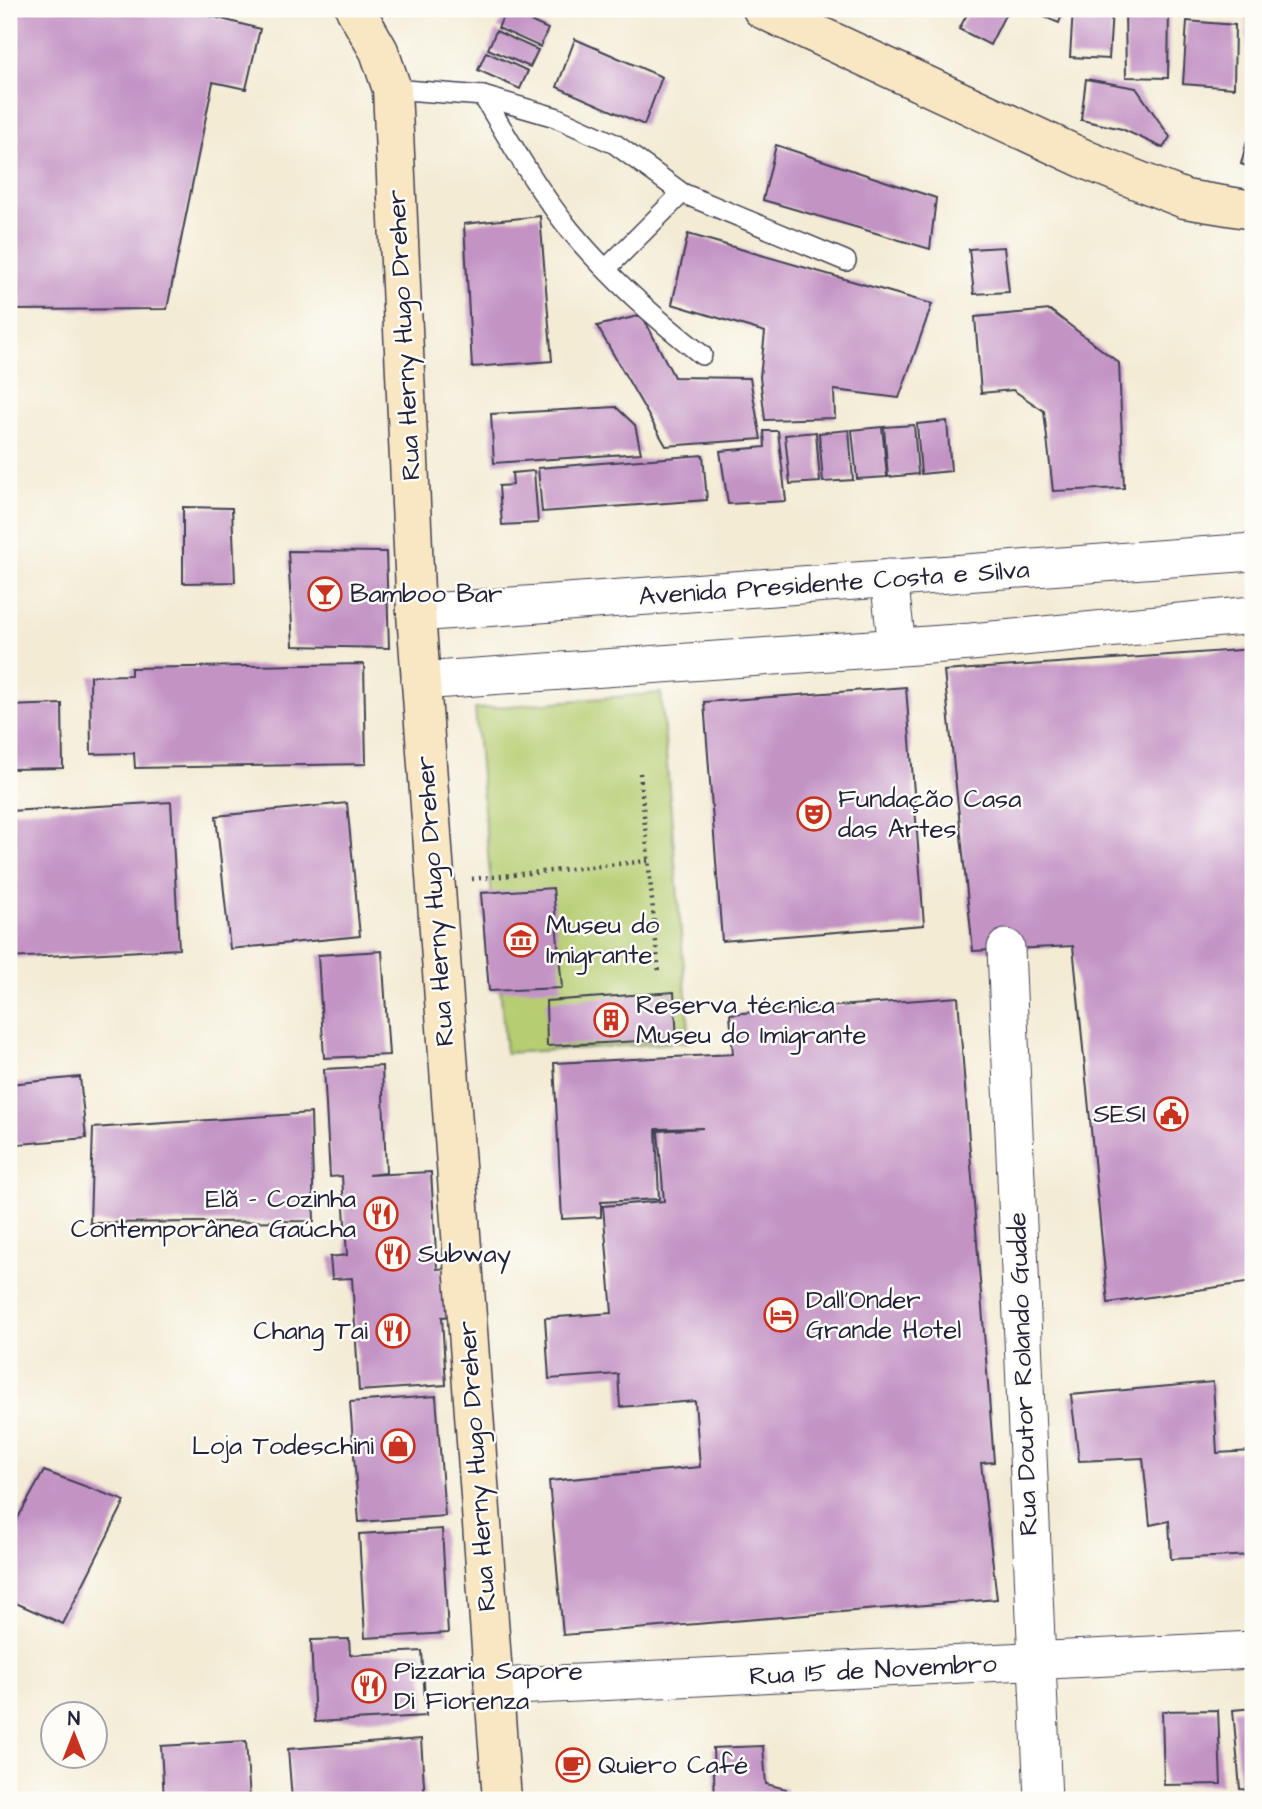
<svg xmlns="http://www.w3.org/2000/svg" width="1262" height="1809" font-family="'Architects Daughter',sans-serif">
<style>
.green{fill:#b6cd72;stroke:#6c7856;stroke-width:2}
.building{fill:#c393c4}
.lines{fill:none;stroke-linecap:round;stroke-linejoin:round}
.lane-casing{stroke:#414052;stroke-width:22}
.street-casing{stroke:#414052;stroke-width:39}
.secondary-casing{stroke:#414052;stroke-width:41}
.path{stroke:#414052;stroke-width:4.5;stroke-dasharray:2 5;stroke-linecap:butt}
.lane{stroke:#fff;stroke-width:19}
.street{stroke:#fff;stroke-width:37}
.secondary{stroke:#f9e7c3;stroke-width:38}
.labels{text-anchor:middle;dominant-baseline:central;stroke-width:5;stroke-linejoin:round;paint-order:stroke}
.street-label{font-size:26px;fill:#22223b;stroke:#fdfcf7}
.poi-label{font-size:26px;fill:#22223b;stroke:#fdfcf7;text-anchor:start}
</style>
<rect width="100%" height="100%" fill="#fdfcf7"/>
<filter id="ink" filterUnits="userSpaceOnUse"><feTurbulence type="fractalNoise" baseFrequency=".0143" numOctaves="2"/><feDisplacementMap in="SourceGraphic" scale="14" xChannelSelector="R" yChannelSelector="G"/><feConvolveMatrix kernelMatrix="1 2 1 2 8 2 1 2 1" color-interpolation-filters="sRGB"/></filter>
<filter id="wash" filterUnits="userSpaceOnUse"><feTurbulence type="fractalNoise" baseFrequency=".00686" numOctaves="4" result="noise"/><feDisplacementMap in="SourceGraphic" scale="28" xChannelSelector="R" yChannelSelector="G"/><feGaussianBlur stdDeviation="1.57" result="paint"/><feColorMatrix in="noise" values="0 0 0 0 0 0 0 0 0 0 0 0 0 0 0 0 0 1.4 0 .05"/><feComposite in="paint" operator="in"/></filter>
<g filter="url(#wash)">
<rect width="100%" height="100%" fill="#f3ebd4"/>
<polygon class="green" points="661,693 690,1042 506,1053 475,709"/>
<g id="blocks">
<g class="building">
<polygon points="9,9 184,9 260,29 246,89 213,82 167,309 9,310"/>
<polygon points="970,9 1008,9 990,45 959,29"/>
<polygon points="1025,9 1064,9 1059,23"/>
<polygon points="1073,9 1112,9 1109,59 1070,57"/>
<polygon points="1125,9 1169,9 1168,78 1126,77"/>
<polygon points="506,10 548,29 540,47 498,28"/>
<polygon points="1246,10 1253,10 1253,72 1248,72"/>
<polygon points="1187,21 1235,25 1234,88 1183,84"/>
<polygon points="496,31 538,50 530,67 488,49"/>
<polygon points="575,39 662,77 644,125 557,87"/>
<polygon points="486,52 528,71 520,89 478,70"/>
<polygon points="1086,79 1136,88 1170,137 1163,148 1122,129 1081,120"/>
<polygon points="1247,141 1253,143 1253,168 1241,164"/>
<polygon points="776,145 936,198 930,249 763,200"/>
<polygon points="540,216 552,361 472,367 464,224"/>
<polygon points="688,234 932,304 899,398 834,390 835,418 765,420 760,377 765,332 672,304"/>
<polygon points="1004,247 1009,292 974,294 969,249"/>
<polygon points="1050,310 1119,363 1124,488 1053,491 1044,411 1013,390 981,393 975,317"/>
<polygon points="642,315 674,377 750,378 761,439 666,446 597,326"/>
<polygon points="616,407 635,425 641,453 494,463 491,414"/>
<polygon points="947,421 951,471 921,474 917,424"/>
<polygon points="914,425 918,474 888,477 884,427"/>
<polygon points="882,427 887,477 857,479 852,430"/>
<polygon points="849,430 853,480 823,482 819,433"/>
<polygon points="764,431 778,431 786,501 728,504 720,451 765,447"/>
<polygon points="816,432 820,482 790,484 785,435"/>
<polygon points="703,455 707,500 542,512 538,468"/>
<polygon points="534,471 538,523 502,525 499,486 513,485 512,473"/>
<polygon points="183,507 232,508 235,582 183,583"/>
<polygon points="288,551 386,552 389,648 293,646"/>
<polygon points="1253,649 1253,1282 1108,1303 1073,946 973,951 944,671"/>
<polygon points="364,664 366,764 135,768 134,753 91,754 90,676 131,675 131,668"/>
<polygon points="906,687 924,925 722,941 704,702"/>
<polygon points="62,704 63,768 9,769 9,706"/>
<polygon points="171,802 179,949 9,958 9,811"/>
<polygon points="347,803 360,936 230,949 216,816"/>
<polygon points="553,888 562,988 489,991 481,893"/>
<polygon points="382,951 389,1055 324,1058 318,955"/>
<polygon points="674,992 677,1039 547,1046 546,1001"/>
<polygon points="958,997 994,1462 981,1463 997,1599 563,1635 549,1481 700,1467 695,1401 620,1407 618,1374 549,1379 545,1318 612,1313 603,1206 664,1201 658,1131 703,1128 656,1129 659,1199 601,1202 601,1217 562,1219 554,1063 733,1054 730,1014"/>
<polygon points="382,1066 386,1173 368,1175 431,1172 437,1269 449,1268 452,1316 442,1317 446,1385 359,1391 352,1278 332,1279 330,1257 347,1255 342,1176 330,1177 324,1069"/>
<polygon points="80,1077 86,1138 9,1145 9,1084"/>
<polygon points="311,1113 314,1221 90,1223 93,1128"/>
<polygon points="1213,1382 1217,1453 1253,1451 1253,1555 1171,1559 1169,1521 1150,1525 1143,1458 1079,1461 1071,1395"/>
<polygon points="436,1396 445,1516 359,1522 350,1402"/>
<polygon points="44,1471 125,1501 63,1624 9,1600 9,1534"/>
<polygon points="442,1529 448,1633 365,1638 359,1534"/>
<polygon points="349,1639 350,1655 422,1651 426,1716 315,1722 311,1640"/>
<polygon points="1253,1708 1253,1790 1240,1789 1233,1710"/>
<polygon points="1218,1710 1221,1784 1164,1785 1162,1711"/>
<polygon points="421,1739 425,1800 292,1800 288,1749"/>
<polygon points="246,1741 250,1800 164,1800 161,1746"/>
<polygon points="763,1746 766,1784 786,1789 786,1800 715,1800 713,1748"/>
</g>
</g>
</g>
<g filter="url(#ink)">
<use href="#blocks" fill-opacity="0" stroke="#414052" stroke-width="2"/>
<g class="lines">
<defs>
<g id="lane">
<polyline points="392,89 483,96 555,117 615,144 682,193 846,261"/>
<path d="M 483,96 C 510,142 537,189 570,230 C 608,276 655,318 702,355"/>
<polyline points="607,268 682,193"/>
</g>
<g id="street">
<polyline points="889,578 897,647"/>
<polyline points="416,613 1253,552"/>
<polyline points="420,681 971,642 1253,615"/>
<polyline points="1006,948 1043,1800"/>
<polyline points="493,1687 1253,1650"/>
</g>
<g id="secondary">
<polyline points="355,9 379,51 392,89 416,613 502,1800"/>
<polyline points="762,9 1089,161 1185,199 1253,210"/>
</g>
</defs>
<use href="#lane" class="lane-casing"/>
<use href="#street" class="street-casing"/>
<use href="#secondary" class="secondary-casing"/>
<g class="path">
<polyline points="640,773 659,974"/>
<polyline points="472,879 648,861"/>
</g>
<use href="#lane" class="lane"/>
<use href="#street" class="street"/>
<use href="#secondary" class="secondary"/>
</g>
</g>
<defs>
<symbol id="bar-ring" viewBox="-11 -11 22 22"><circle r="9.5" fill="#fdfcf7" stroke="#c8321e" stroke-width="1.5"/><path d="M-6-5H6L.8 .8V4.5H3.5V6h-7V4.5H-.8V.8Z" fill="#c8321e"/></symbol>
<symbol id="theatre-ring" viewBox="-11 -11 22 22"><circle r="9.5" fill="#fdfcf7" stroke="#c8321e" stroke-width="1.5"/><path d="M-5-5.5Q0-4 5-5.5V0Q5 5 0 6Q-5 5-5 0ZM-3.3-2.5H-1v1.5H-3.3ZM1-2.5H3.3v1.5H1ZM-2.8 1Q0 5.5 2.8 1Z" fill="#c8321e"/></symbol>
<symbol id="museum-ring" viewBox="-11 -11 22 22"><circle r="9.5" fill="#fdfcf7" stroke="#c8321e" stroke-width="1.5"/><path d="M0-6L6-3V-2H-6V-3ZM-5-1h2V3h-2ZM-1-1h2V3h-2ZM3-1h2V3H3ZM-6 4H6V6H-6Z" fill="#c8321e"/></symbol>
<symbol id="building-ring" viewBox="-11 -11 22 22"><circle r="9.5" fill="#fdfcf7" stroke="#c8321e" stroke-width="1.5"/><path d="M-4-6H4V6H1V3H-1V6H-4ZM-2.5-4.3h1.7v1.8h-1.7ZM.8-4.3h1.7v1.8H.8ZM-2.5-1h1.7V.8h-1.7ZM.8-1h1.7V.8H.8Z" fill="#c8321e"/></symbol>
<symbol id="civic-ring" viewBox="-11 -11 22 22"><circle r="9.5" fill="#fdfcf7" stroke="#c8321e" stroke-width="1.5"/><path d="M-.6-6.5H3V-4.5H.6V-3L4-1V1h2V6H-6V1h2V-1L-.6-3ZM-1.2 2.5V6h2.4V2.5Z" fill="#c8321e"/></symbol>
<symbol id="restaurant-ring" viewBox="-11 -11 22 22"><circle r="9.5" fill="#fdfcf7" stroke="#c8321e" stroke-width="1.5"/><path d="M-5-6h1v4h1v-4h1v4h1v-4h1v5L-1.5 .5V6h-2V.5L-5-1ZM5-6V6H3V1.5H1.5Q1.5-4 5-6Z" fill="#c8321e"/></symbol>
<symbol id="hotel-ring" viewBox="-11 -11 22 22"><circle r="9.5" fill="#fdfcf7" stroke="#c8321e" stroke-width="1.5"/><path d="M-6-4.5h1.5V1H6V5H4.5V3h-9V5H-6ZM-4 0a1.8 1.8 0 1 1 3.6 0ZM.5 0V-2.5h3Q6-2.5 6 0Z" fill="#c8321e"/></symbol>
<symbol id="shop-ring" viewBox="-11 -11 22 22"><circle r="9.5" fill="#fdfcf7" stroke="#c8321e" stroke-width="1.5"/><path d="M-5-2.5h2.3a2.7 3.5 0 0 1 5.4 0H5L5.5 6h-11ZM-1.5-2.5h3a1.5 2.3 0 0 0-3 0Z" fill="#c8321e"/></symbol>
<symbol id="cafe-ring" viewBox="-11 -11 22 22"><circle r="9.5" fill="#fdfcf7" stroke="#c8321e" stroke-width="1.5"/><path d="M-5.5-4.5H6V0H3Q3 3.5 0 3.5H-2.5Q-5.5 3.5-5.5 0ZM3-3.2v2h1.7v-2ZM-6 4.5H4V6H-6Z" fill="#c8321e"/></symbol>
</defs>
<g fill-rule="evenodd">
<use href="#bar-ring" x="306" y="575" width="38" height="38"/>
<use href="#theatre-ring" x="795" y="795" width="38" height="38"/>
<use href="#museum-ring" x="502" y="921" width="38" height="38"/>
<use href="#building-ring" x="592" y="1001" width="38" height="38"/>
<use href="#civic-ring" x="1152" y="1095" width="38" height="38"/>
<use href="#restaurant-ring" x="362" y="1195" width="38" height="38"/>
<use href="#restaurant-ring" x="374" y="1235" width="38" height="38"/>
<use href="#hotel-ring" x="762" y="1296" width="38" height="38"/>
<use href="#restaurant-ring" x="374" y="1312" width="38" height="38"/>
<use href="#shop-ring" x="379" y="1427" width="38" height="38"/>
<use href="#restaurant-ring" x="350" y="1667" width="38" height="38"/>
<use href="#cafe-ring" x="554" y="1746" width="38" height="38"/>
</g>
<g class="labels">
<g class="street-label">
<text transform="translate(404 335) rotate(-93)">Rua Herny Hugo Dreher</text>
<text transform="translate(834 583) rotate(-4)">Avenida Presidente Costa e Silva</text>
<text transform="translate(435 901) rotate(-94)">Rua Herny Hugo Dreher</text>
<text transform="translate(1023 1374) rotate(-92)">Rua Doutor Rolando Gudde</text>
<text transform="translate(477 1466) rotate(-94)">Rua Herny Hugo Dreher</text>
<text transform="translate(873 1670) rotate(-3)">Rua 15 de Novembro</text>
</g>
<g class="poi-label">
<text x="350" y="594">Bamboo Bar</text>
<text x="838" y="799">Fundação Casa<tspan x="838" dy="30">das Artes</tspan></text>
<text x="546" y="925">Museu do<tspan x="546" dy="30">Imigrante</tspan></text>
<text x="636" y="1005">Reserva técnica<tspan x="636" dy="30">Museu do Imigrante</tspan></text>
<text x="1146" y="1114" text-anchor="end">SESI</text>
<text x="356" y="1199" text-anchor="end">Elã - Cozinha<tspan x="356" dy="30">Contemporânea Gaúcha</tspan></text>
<text x="418" y="1254">Subway</text>
<text x="806" y="1300">Dall'Onder<tspan x="806" dy="30">Grande Hotel</tspan></text>
<text x="368" y="1331" text-anchor="end">Chang Tai</text>
<text x="374" y="1446" text-anchor="end">Loja Todeschini</text>
<text x="394" y="1671">Pizzaria Sapore<tspan x="394" dy="30">Di Fiorenza</tspan></text>
<text x="598" y="1765">Quiero Café</text>
</g>
</g>
<rect width="1262" height="1809" fill="none" stroke="#fdfcf7" stroke-width="35"/>
<g transform="translate(74 1735)"><circle r="33" fill="#fdfcf7" stroke="#a5a5ac" stroke-width="2"/>
<path d="M0-5L12 26L0 18L-12 26Z" fill="#c8321e"/>
<text y="-10" font-size="19" font-weight="bold" text-anchor="middle" fill="#22223b">N</text>
</g>
</svg>
